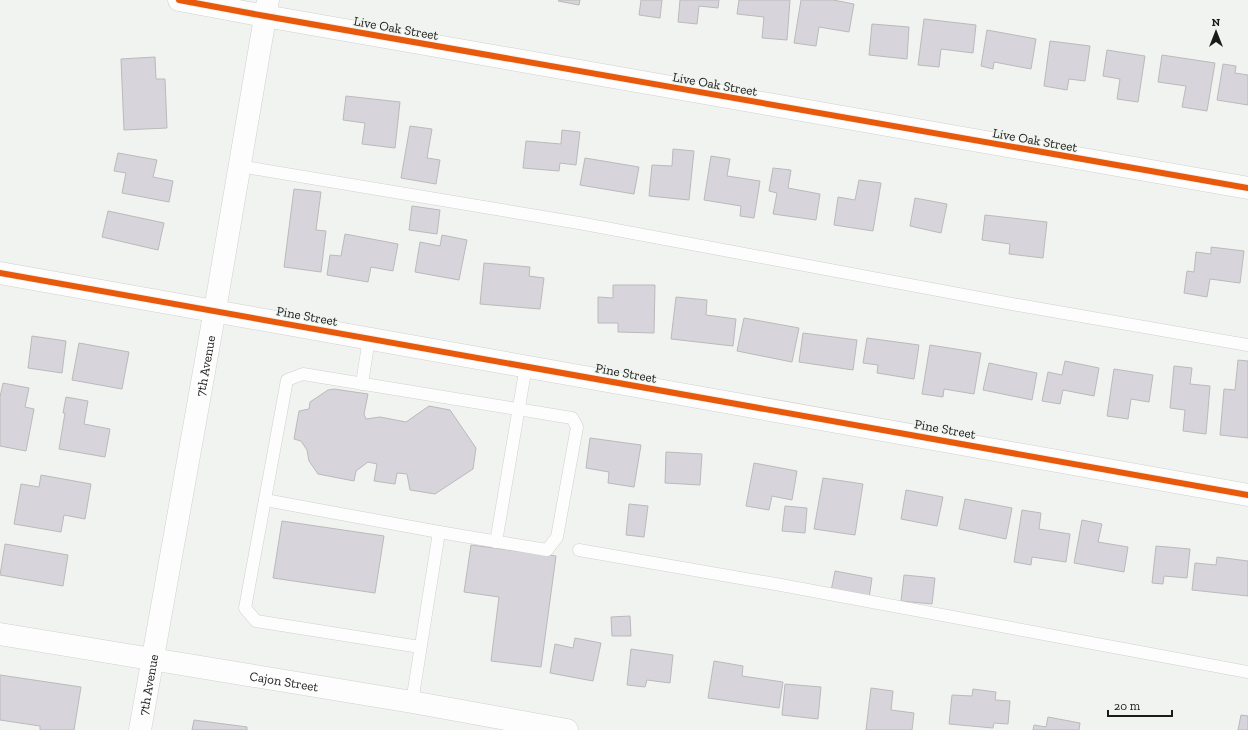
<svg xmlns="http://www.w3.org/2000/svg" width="1248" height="730" font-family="'Zilla Slab',serif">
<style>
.building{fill:#d8d4db;stroke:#bababa}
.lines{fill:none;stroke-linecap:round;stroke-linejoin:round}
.service-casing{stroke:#cfd1ce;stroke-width:13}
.minor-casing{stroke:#cfd1ce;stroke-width:23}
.tertiary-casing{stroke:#cfd1ce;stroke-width:23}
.service{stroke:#fdfdfd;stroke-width:12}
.minor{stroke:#fdfdfd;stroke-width:22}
.tertiary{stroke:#fdfdfd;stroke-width:22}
.cycleway-casing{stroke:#f0f4ef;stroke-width:8}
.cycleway{stroke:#e8590c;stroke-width:6}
.labels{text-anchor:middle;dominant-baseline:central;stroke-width:3;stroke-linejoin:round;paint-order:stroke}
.street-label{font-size:13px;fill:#1a1b19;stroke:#f0f4ef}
</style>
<rect width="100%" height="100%" fill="#f1f3f0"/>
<g class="building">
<polygon points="559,0 580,0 579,5 558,1"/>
<polygon points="641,0 662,0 660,18 639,15"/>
<polygon points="680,0 719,0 718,8 699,6 697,24 678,22"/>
<polygon points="739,0 790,0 787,40 762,38 764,17 737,14"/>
<polygon points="801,0 833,0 854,4 849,32 819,27 816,46 794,43"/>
<polygon points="924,19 976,25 973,53 941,49 939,67 918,65"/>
<polygon points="872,24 909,27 907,59 869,55"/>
<polygon points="987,30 1036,39 1031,69 994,62 993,69 981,66"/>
<polygon points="1050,41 1090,46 1085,81 1069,79 1067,90 1044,86"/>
<polygon points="1107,50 1145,56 1138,102 1117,99 1120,79 1103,76"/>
<polygon points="1162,55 1215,63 1207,111 1182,107 1186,86 1158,82"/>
<polygon points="155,57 156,79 165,79 167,128 124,130 121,59"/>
<polygon points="1223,64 1236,66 1235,73 1248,75 1248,105 1217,100"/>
<polygon points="346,96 400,102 395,148 362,144 365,123 343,120"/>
<polygon points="410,126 432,129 427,158 440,160 436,184 401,178"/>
<polygon points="562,130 580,132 576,165 560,163 559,171 523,168 526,141 561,144"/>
<polygon points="673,149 694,151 689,200 649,196 652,165 672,166"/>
<polygon points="118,153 157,160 153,177 173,181 169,202 122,193 126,173 114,171"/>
<polygon points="711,156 730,159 727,176 760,181 754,218 740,216 741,206 704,200"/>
<polygon points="585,158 639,167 634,194 580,185"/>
<polygon points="773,168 791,170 788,188 820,194 816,220 773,214 777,193 769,191"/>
<polygon points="859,180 881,183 873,231 834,225 838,197 855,200"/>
<polygon points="294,189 321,192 316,230 326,231 321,272 284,267"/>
<polygon points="915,198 947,204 941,233 910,226"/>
<polygon points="412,206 440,210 437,234 409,230"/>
<polygon points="108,211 164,223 158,250 102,237"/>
<polygon points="985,215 1047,222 1043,258 1009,254 1010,244 982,240"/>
<polygon points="345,234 398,244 393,271 371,267 368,282 327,275 330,255 341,256"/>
<polygon points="442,235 467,240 459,280 415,272 420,242 440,246"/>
<polygon points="1211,247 1244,251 1240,283 1210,279 1207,297 1184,293 1187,271 1194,272 1196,252 1211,254"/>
<polygon points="484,263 530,267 529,276 544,278 540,309 480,304"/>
<polygon points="613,285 655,285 654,333 618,332 618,323 598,323 598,297 613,298"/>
<polygon points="676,297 707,300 706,315 736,319 733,346 671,339"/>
<polygon points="744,318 799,328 792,362 737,351"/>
<polygon points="803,333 857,340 853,370 799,362"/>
<polygon points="32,336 66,341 62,373 28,368"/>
<polygon points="867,338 919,345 914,379 877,373 878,365 863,363"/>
<polygon points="79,343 129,352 122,389 72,380"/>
<polygon points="930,345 981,353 974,394 944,389 943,397 922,394"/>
<polygon points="1238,360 1248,361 1248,438 1220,435 1224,389 1235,390"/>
<polygon points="1065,361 1099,368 1094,396 1063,390 1060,404 1042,401 1048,372 1062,375"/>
<polygon points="989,363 1037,373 1032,400 983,390"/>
<polygon points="1174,366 1192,368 1190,384 1210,386 1206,434 1183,431 1185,410 1170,408"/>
<polygon points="1114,369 1153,375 1149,402 1131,399 1128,419 1107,416"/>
<polygon points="3,383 29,388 25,407 34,409 26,451 0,446 0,397"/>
<polygon points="334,389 368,394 364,414 366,419 380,417 406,422 429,406 450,410 476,448 473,469 435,494 410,490 407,474 397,473 395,484 374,481 377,464 368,462 356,471 354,481 318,474 309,461 307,450 301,441 294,439 299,411 309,409 310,402 328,390"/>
<polygon points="66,397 88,401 84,424 110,429 105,457 59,449 65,413 63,413"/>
<polygon points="590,438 641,445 634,487 608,483 609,472 586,468"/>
<polygon points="666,452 702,454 700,485 665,483"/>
<polygon points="754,463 797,471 792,500 772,496 769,510 746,506"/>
<polygon points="41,475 91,484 85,519 64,515 61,532 14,524 21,484 39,487"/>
<polygon points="823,478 863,484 855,535 814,529"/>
<polygon points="906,490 943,497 937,526 901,519"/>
<polygon points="965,499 1012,508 1006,539 959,529"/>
<polygon points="629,504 648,506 644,537 626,535"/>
<polygon points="785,506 807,508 805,533 782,531"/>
<polygon points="1022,510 1041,513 1039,529 1070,534 1066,562 1032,557 1031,565 1014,562"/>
<polygon points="1082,520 1102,524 1098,542 1128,547 1124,572 1074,563"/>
<polygon points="282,521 384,536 375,593 273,578"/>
<polygon points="5,544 68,555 63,586 0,575"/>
<polygon points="471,545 556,556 541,667 491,661 499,597 464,592"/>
<polygon points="1156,546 1190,549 1187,578 1164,576 1163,584 1152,583"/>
<polygon points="1217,557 1248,561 1248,596 1192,590 1195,563 1216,565"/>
<polygon points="835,571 872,578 869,598 831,591"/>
<polygon points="904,575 935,578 932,604 901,601"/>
<polygon points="630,616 631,636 612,636 611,617"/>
<polygon points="575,638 601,643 593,681 550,673 555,644 573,648"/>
<polygon points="631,649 673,655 670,683 647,680 645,687 627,685"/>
<polygon points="714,661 743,666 742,676 783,682 779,708 708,698"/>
<polygon points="0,675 81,687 74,730 40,730 40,726 0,720"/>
<polygon points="785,684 821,687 818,719 782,715"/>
<polygon points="871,688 893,691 891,710 914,713 912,730 866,730"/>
<polygon points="973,689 996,692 995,700 1010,701 1008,724 994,723 993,728 949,724 952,695 972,696"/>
<polygon points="1241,715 1248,716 1248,730 1238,730"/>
<polygon points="1048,717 1080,723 1079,730 1033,730 1034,725 1046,727"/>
<polygon points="194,720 247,727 247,730 192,730"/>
</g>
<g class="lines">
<defs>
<g id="service">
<polyline points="239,166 579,223 1018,305 1248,345"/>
<polyline points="362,384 369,338"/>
<polyline points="265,500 439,532"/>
<polyline points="496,542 526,366"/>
<polyline points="579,550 781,585 1248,672"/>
<polyline points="412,702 439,532 547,550 557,537 577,427 572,418 303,374 287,380 245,608 256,621 420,647"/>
</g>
<g id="minor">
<polyline points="179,0 265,16 1248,188"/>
<polyline points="0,273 1248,495"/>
<path id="s1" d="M 0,634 L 412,702 L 567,730"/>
</g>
<g id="tertiary">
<path id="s2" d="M 140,730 L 215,310 L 268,0"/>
</g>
</defs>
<use href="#service" class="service-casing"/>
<use href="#minor" class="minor-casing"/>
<use href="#tertiary" class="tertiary-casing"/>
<use href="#service" class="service"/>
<use href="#minor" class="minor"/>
<use href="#tertiary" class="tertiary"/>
<defs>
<g id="cycleway">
<polyline points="179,0 265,16 1248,188"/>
<polyline points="0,273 1248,495"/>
</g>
</defs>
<use href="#cycleway" class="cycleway-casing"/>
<use href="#cycleway" class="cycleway"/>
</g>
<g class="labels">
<g class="street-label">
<text transform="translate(396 28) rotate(10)">Live Oak Street</text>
<text transform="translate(715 84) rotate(10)">Live Oak Street</text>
<text transform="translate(1035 140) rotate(10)">Live Oak Street</text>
<text transform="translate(307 316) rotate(10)">Pine Street</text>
<text stroke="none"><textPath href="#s2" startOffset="370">7th Avenue</textPath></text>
<text transform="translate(626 373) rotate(10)">Pine Street</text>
<text transform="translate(945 429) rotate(10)">Pine Street</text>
<text stroke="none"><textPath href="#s1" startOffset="288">Cajon Street</textPath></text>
<text stroke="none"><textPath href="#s2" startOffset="46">7th Avenue</textPath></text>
</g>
</g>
<g transform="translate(1216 32)" stroke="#f0f4ef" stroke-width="3" paint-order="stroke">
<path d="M0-3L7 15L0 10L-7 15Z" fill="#1a1b19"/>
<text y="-6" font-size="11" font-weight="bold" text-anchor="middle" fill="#1a1b19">N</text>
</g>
<path d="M1108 710v6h64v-6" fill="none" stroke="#1a1b19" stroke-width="2"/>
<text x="1114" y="710" font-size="12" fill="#1a1b19" stroke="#f0f4ef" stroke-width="3" paint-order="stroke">20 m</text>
</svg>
